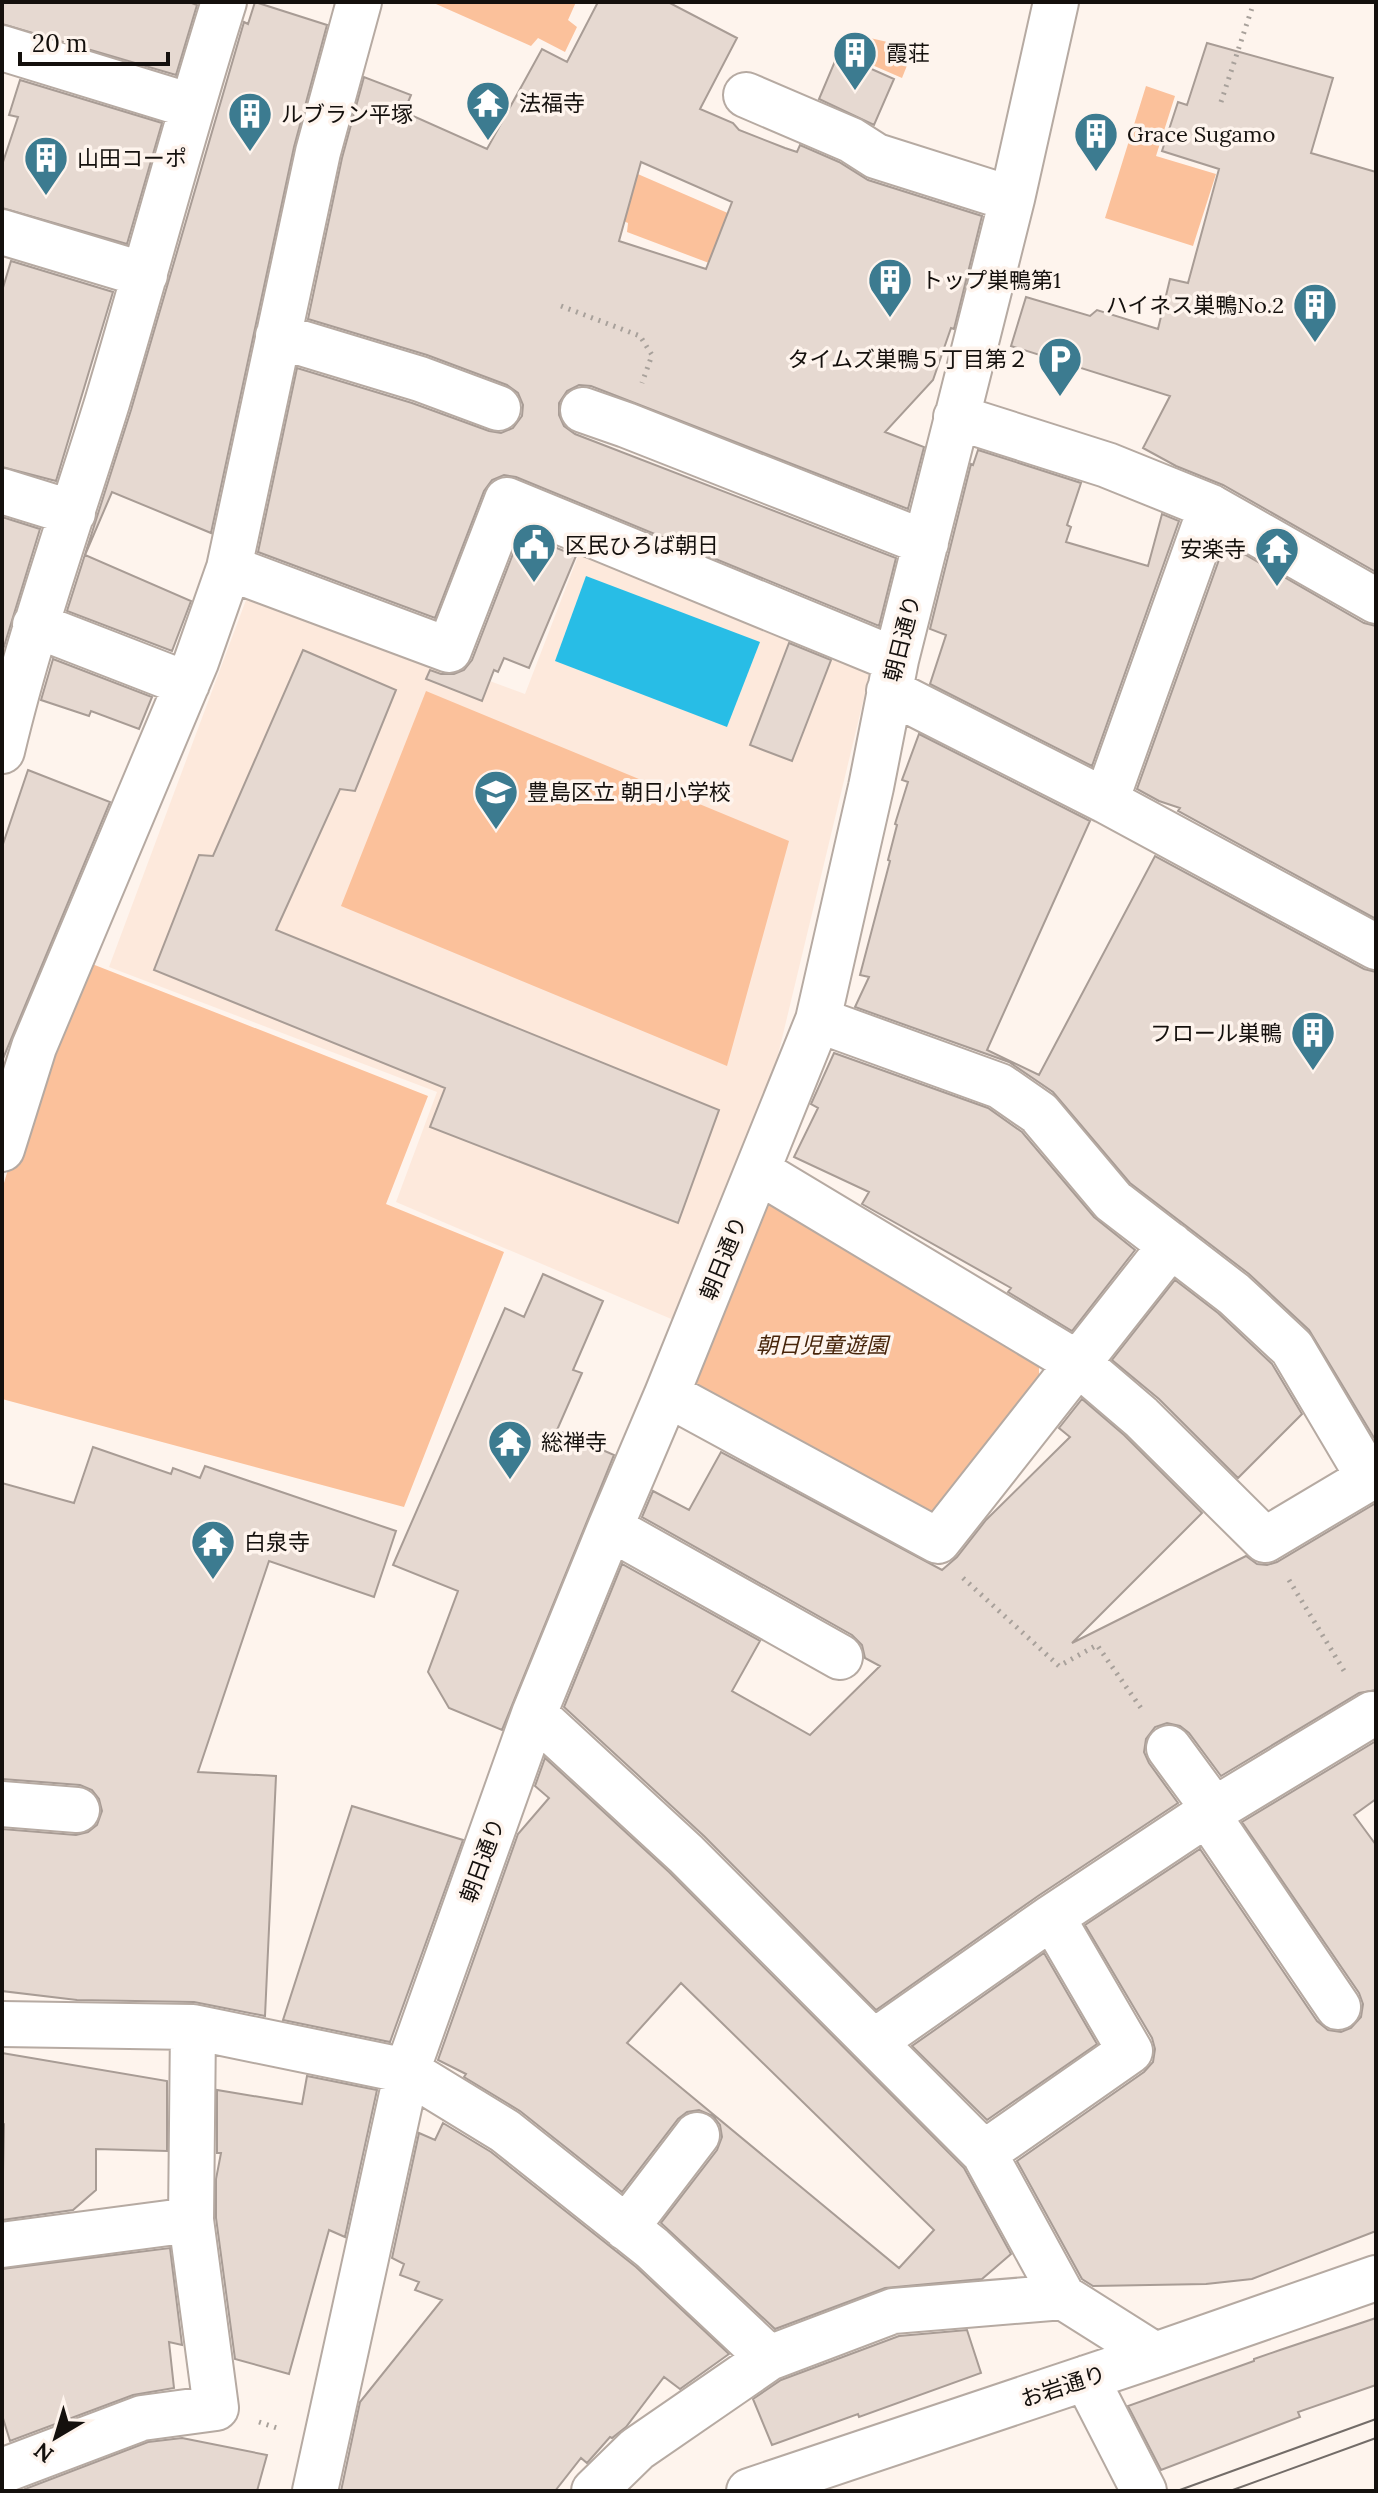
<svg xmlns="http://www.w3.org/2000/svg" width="1378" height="2493" viewBox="0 0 1378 2493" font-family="Lora,'Noto Sans JP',serif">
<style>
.built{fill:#fde9dc}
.green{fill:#fbc19b}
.water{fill:#28bde6}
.building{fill:#e6d9d1;stroke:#a89c95;stroke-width:2;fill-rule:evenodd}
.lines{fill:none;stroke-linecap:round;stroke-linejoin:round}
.minor-casing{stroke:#b6aaa2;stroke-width:48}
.path{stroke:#a8a19b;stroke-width:5;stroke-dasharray:2 6;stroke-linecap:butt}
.minor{stroke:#fff;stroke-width:44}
.tram{stroke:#736c68;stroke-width:2}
.labels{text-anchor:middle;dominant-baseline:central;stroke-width:7;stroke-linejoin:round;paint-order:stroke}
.poi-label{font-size:22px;fill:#14100d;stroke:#fef4ed;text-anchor:start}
.street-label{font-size:22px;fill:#14100d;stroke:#fef4ed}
.park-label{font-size:22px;font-style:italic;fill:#47250b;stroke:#fef4ed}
</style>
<rect width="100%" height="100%" fill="#fef4ed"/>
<path class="built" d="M580,551L873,660L772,1080L676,1321L396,1202L437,1092L109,967L249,592L525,694Z"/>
<path class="green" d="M437,2H576L568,20L577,27L565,52L538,38L531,46L436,4Z
M848,33L914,48L902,78L840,51Z
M1146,86L1175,96L1156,156L1216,174L1193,246L1105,218Z
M617,165L730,214L709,263L627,232L628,223L598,210Z
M426,691L789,841L727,1066L341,906Z
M82,960L428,1096L386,1204L504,1252L404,1507L2,1399V1190L37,1068Z
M771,1192L1039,1354V1382L942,1515L920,1518L686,1391Z"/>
<path class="water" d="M586,576L760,642L727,727L555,661Z"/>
<path class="building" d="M2,2H189L197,5L176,75L2,24Z
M255,2L327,25L294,147L211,533L112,492L85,555L191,601L172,651L67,611L131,410L244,22L248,24Z
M598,2H668L737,38L700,109L733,123L739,130L785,148L797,152L800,145L839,162L868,180L982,216L954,329L951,328L933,380L885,432L924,447L908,509L591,386L579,385L567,391L559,403V415L564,426L575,434L896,558L879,626L516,477L504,475L492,480L484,491L435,618L258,552L297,368L412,403L489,431L501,433L513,428L522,416L523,405L518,393L507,385L427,355L308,319L342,158L364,77L411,95L404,112L487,149L542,49L567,62ZM641,162L732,202L706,269L619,241Z
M1207,43L1333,78L1311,153L1376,172V572L1223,485L1176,466L1143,448L1170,396L1011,346L1026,297L1090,316L1097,310L1158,329L1170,279L1188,283L1219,169L1162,151L1178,102L1187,105Z
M838,54L894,79L874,125L819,99Z
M20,80L162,123L127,244L2,208V165L18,117L9,115Z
M11,261L113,292L56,481L2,467V291Z
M978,450L1081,483L1067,525L1071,527L1066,542L1148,566L1162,514L1179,521L1092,766L930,684L946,635L930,629L971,464L973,465Z
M2,517L40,529L2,653Z
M521,533L576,556L529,668L504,658L498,672L494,670L482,701L426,679L430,670L441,674H454L464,670L472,660Z
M1225,543L1364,623L1376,626V919L1178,811L1180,808L1159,801L1137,789Z
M789,643L831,660L792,761L750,745Z
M303,650L396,690L355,791L340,789L276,930L719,1110L678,1223L430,1127L445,1088L154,970L199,855L213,856Z
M53,659L152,697L139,729L91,711L89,716L41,700Z
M919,734L1090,821L987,1050L1039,1075L1155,856L1364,969L1376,972V1441L1309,1330L1249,1274L1130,1183L1053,1092L1009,1062L855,1007L869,977L860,975L890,861L888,860L897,825L895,824L908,782L902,780Z
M28,770L110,802L2,1061V847Z
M834,1053L988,1108L1022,1132L1094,1217L1135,1250L1072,1331L1008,1292L1011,1288L862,1204L869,1192L794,1157L818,1108L811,1104Z
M543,1274L603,1301L573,1370L582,1373L557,1430L614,1455L502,1730L449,1708L428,1672L458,1591L393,1565L505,1308L524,1317Z
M1175,1280L1218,1313L1272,1364L1302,1414L1238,1478L1159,1399L1112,1360Z
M1082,1399L1124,1435L1202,1513L1072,1643L1246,1556L1257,1564L1267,1565L1277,1562L1376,1503V1690L1359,1693L1221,1776L1189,1733L1180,1726L1167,1723L1155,1727L1146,1739L1144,1752L1149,1763L1178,1803L1038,1896L876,2010L704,1836L564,1707L622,1564L760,1641L732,1691L810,1735L880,1666L865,1658L862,1645L852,1635L642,1517L653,1491L689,1510L721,1452L942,1570L957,1557L986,1520L1070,1437L1059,1428Z
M93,1447L171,1474L173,1468L200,1478L205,1466L396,1531L374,1597L269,1561L198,1772L276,1776L265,2016L194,2002L77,2000L2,1991V1829L76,1835L88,1832L97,1825L102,1811L99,1799L92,1790L80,1785L2,1779V1483L74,1503Z
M1376,1741V1799L1354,1815L1376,1845V2231L1252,2279L1206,2284L1093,2286L1082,2279L1017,2161L1144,2072L1153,2062L1155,2049L1152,2038L1085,1925L1200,1849L1317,2021L1328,2030L1341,2032L1351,2028L1361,2017L1363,2004L1359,1993L1242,1822Z
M545,1758L669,1872L964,2168L1011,2254L982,2279L885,2288L775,2329L661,2223L717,2150L722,2137L720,2125L713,2116L699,2110L687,2112L678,2119L622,2192L520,2111L464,2077L466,2074L438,2060L518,1834L549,1798L535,1786ZM681,1983L934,2230L899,2268L627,2043Z
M352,1806L463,1840L390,2042L283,2020Z
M1044,1953L1097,2044L987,2120L912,2046Z
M2,2053L167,2081V2151L96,2149V2190L73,2210L2,2220L4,2124L2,2123Z
M307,2076L377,2090L345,2237L329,2230L289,2374L235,2359L216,2218V2179L221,2153H217V2090L302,2104Z
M443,2123L491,2152L636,2267L729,2354L680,2389L664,2377L626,2427L612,2438L610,2437L587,2463L581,2458L555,2491H341L360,2402L442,2300L415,2290L419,2282L400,2275L404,2264L392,2258L419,2133L435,2140Z
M170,2248L182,2345L169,2342L174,2388L133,2395L10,2441L2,2415V2269Z
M1376,2318V2385L1298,2412L1300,2417L1161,2470L1128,2406L1254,2361V2359L1280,2350Z
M967,2330L981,2373L859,2417L858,2414L772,2445L753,2399L781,2380L899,2336Z
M182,2438L267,2455L257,2491H26L25,2489L148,2442Z"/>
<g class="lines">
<g class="minor-casing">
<path id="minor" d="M2,48L191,106
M746,95L851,140L876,156L1012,199
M2,232L145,275
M278,336L420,379L498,408
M583,410L626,425L926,543
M956,417L1107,465L1211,507L1376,601
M2,491L73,513
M229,568L449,650L507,500L896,660
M35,625L187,684
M889,691L1106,801L1376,947
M2,751C30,633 71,519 107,403C147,270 182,135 224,2
M1106,801L1211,507
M818,1020L1000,1086L1039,1113L1113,1201L1234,1294L1292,1348L1369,1478
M2,1149L34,1047L196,662L229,568L318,152L359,2
M758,1171L1079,1364L1141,1417L1265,1540L1376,1474
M667,1394L938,1541L1171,1245
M610,1528L840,1657
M534,1714L686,1854L984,2153L1063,2297L1155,2355
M1169,1748L1205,1797L1207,1814L1338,2007
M2,1804L77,1810
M2,2024L193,2027L407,2071L505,2131L652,2248L769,2358
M875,2041L1052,1917L1207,1814L1372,1714
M984,2153L1130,2051L1052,1917
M626,2228L697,2135
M2,2245L191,2220
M1086,2378L1144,2491
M2,2471L142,2418L216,2408L191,2220L193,2027
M315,2491L407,2071L534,1714L610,1528L667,1394L818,1020L871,787L896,660L1012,199L1056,2
M594,2491L637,2449L769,2358L893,2311L1063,2297
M749,2491L1155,2355L1376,2278"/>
</g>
<path class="path" d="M1221,102L1254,2
M561,306L640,336L652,355L642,383
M963,1578L1059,1666L1097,1645L1143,1711
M1289,1580L1346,1674
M259,2422L280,2429"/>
<use href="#minor" class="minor"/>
<path class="tram" d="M1177,2491L1376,2419
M1230,2491L1376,2438"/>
</g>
<defs>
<g id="building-pin" transform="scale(2.3)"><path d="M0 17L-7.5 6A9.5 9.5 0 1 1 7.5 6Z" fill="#3c7b90" stroke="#fef4ed"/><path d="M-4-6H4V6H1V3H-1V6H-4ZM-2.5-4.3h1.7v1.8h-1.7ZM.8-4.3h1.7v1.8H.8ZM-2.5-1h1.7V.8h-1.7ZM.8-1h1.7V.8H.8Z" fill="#fff"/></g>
<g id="temple-pin" transform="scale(2.3)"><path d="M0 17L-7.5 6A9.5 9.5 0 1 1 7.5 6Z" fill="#3c7b90" stroke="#fef4ed"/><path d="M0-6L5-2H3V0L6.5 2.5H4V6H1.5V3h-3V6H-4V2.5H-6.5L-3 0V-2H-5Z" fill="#fff"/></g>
<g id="parking-pin" transform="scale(2.3)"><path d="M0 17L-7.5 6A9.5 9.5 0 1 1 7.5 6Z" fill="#3c7b90" stroke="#fef4ed"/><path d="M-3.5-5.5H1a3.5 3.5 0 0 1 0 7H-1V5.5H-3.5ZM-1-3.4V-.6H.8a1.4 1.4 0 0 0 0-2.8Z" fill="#fff"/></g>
<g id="civic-pin" transform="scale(2.3)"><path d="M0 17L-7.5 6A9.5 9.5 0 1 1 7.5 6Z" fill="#3c7b90" stroke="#fef4ed"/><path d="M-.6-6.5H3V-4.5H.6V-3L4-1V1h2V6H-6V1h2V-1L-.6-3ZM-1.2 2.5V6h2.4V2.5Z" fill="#fff"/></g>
<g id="school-pin" transform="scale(2.3)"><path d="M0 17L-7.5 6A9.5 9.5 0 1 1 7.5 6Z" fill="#3c7b90" stroke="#fef4ed"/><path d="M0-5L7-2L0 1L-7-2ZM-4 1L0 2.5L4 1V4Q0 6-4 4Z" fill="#fff"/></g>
</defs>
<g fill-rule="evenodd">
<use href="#building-pin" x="855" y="53"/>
<use href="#temple-pin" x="488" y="103"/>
<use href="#building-pin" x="250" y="114"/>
<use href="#building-pin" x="1096" y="134"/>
<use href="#building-pin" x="46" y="158"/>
<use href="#building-pin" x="890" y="280"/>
<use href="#building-pin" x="1315" y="305"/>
<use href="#parking-pin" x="1060" y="359"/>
<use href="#civic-pin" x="534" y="545"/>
<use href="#temple-pin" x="1277" y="549"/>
<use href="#school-pin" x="496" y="792"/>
<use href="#building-pin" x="1313" y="1033"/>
<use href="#temple-pin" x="510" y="1442"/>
<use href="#temple-pin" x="213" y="1542"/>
</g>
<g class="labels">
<g class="poi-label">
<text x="886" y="53">霞荘</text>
<text x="519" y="103">法福寺</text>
<text x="281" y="114">ルブラン平塚</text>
<text x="1127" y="134">Grace Sugamo</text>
<text x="77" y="158">山田コーポ</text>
<text x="921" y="280">トップ巣鴨第1</text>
<text x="1284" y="305" text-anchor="end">ハイネス巣鴨No.2</text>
<text x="1029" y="359" text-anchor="end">タイムズ巣鴨５丁目第２</text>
<text x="565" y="545">区民ひろば朝日</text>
<text x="1246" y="549" text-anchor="end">安楽寺</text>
<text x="527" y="792">豊島区立 朝日小学校</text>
<text x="1282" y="1033" text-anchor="end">フロール巣鴨</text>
<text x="541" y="1442">総禅寺</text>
<text x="244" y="1542">白泉寺</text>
</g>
<g class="street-label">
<text transform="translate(902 638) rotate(-76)">朝日通り</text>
<text transform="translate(723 1258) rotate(-68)">朝日通り</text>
<text transform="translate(482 1860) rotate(-70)">朝日通り</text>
<text transform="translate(1063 2386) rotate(-18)">お岩通り</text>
</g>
<g class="park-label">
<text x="822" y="1345">朝日児童遊園</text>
</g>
</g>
<rect width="1378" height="2493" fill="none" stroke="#14100d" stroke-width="8"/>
<g transform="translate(56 2437) rotate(218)" stroke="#fef4ed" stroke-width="6" paint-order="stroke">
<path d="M0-6L14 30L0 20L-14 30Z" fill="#14100d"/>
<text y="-12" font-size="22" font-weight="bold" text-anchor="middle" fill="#14100d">N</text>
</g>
<path d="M20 52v12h148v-12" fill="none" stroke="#14100d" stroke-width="4"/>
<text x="32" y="52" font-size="24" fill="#14100d" stroke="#fef4ed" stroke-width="6" paint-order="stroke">20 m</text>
</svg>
